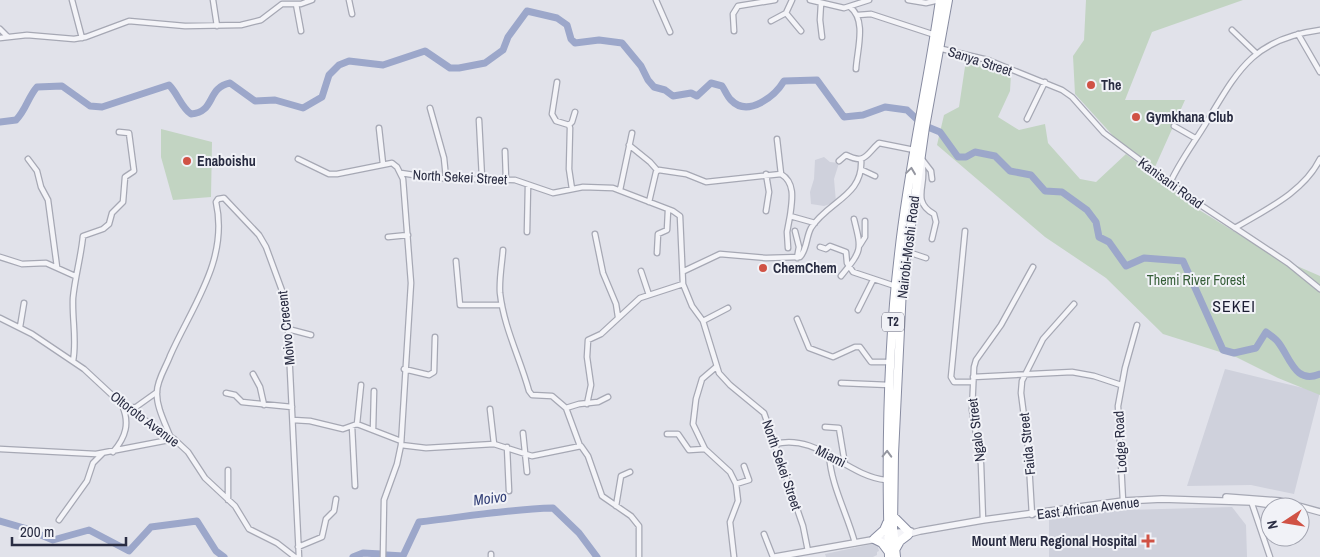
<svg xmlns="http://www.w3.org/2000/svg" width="1320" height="557" viewBox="0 0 1320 557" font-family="'Archivo Narrow',sans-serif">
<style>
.built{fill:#cfd1dc}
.green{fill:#c2d4c2}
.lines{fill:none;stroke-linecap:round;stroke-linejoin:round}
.river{stroke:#9ca7ca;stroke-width:7}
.minor-casing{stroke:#a6a8b4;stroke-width:7}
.tertiary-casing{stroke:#a6a8b4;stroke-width:8}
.trunk-casing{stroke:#888ca1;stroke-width:10}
.minor{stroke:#f4f4f8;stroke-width:4.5}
.tertiary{stroke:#f4f4f8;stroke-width:5.5}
.trunk{stroke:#fff;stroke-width:8}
.oneway{stroke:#9496a0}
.poi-dot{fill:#d05245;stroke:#f1f2f7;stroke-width:2}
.labels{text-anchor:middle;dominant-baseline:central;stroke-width:4;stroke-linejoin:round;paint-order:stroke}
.shield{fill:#f1f2f7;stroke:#656778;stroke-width:1}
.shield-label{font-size:12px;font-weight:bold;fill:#292c42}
.street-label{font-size:14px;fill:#292c42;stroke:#f1f2f7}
.poi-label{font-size:14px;font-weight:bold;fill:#292c42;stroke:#f1f2f7;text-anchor:start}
.park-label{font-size:14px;fill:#365e38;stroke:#f1f2f7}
.water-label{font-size:15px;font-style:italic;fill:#334077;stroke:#f1f2f7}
.quarter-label{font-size:16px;letter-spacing:1px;fill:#1b1d33;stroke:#f1f2f7}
</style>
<rect width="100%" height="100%" fill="#e1e2ea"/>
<path class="built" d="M824,157L830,162L839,163L834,179L836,202L824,206L811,204L810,192L814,179L815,160Z
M1225,369L1320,392L1294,494L1251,485L1187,486Z
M1232,507L1246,525L1247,557H1049V516L1092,511Z
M877,543L879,551L877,552V555L873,557H826L825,554Z"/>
<path class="green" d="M1086,0H1243L1152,32L1125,100H1185L1155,167L1116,139L1075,94L1073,56L1084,40Z
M966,60L1011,74L1010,91L998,117L1019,130L1045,124L1048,143L1080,179L1096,182L1126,154L1196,208L1274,256L1320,276V395L1278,378L1236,357L1163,334L1106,278L1045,237L937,145L944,115L959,107Z
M161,129L212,142L211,197L173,200L161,157Z"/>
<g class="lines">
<path class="river" d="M0,122L16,120C26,110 28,97 37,87L62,86L90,106L102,107L169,85C178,94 181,107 191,114C216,112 206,88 230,83L255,101L275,100L303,108L322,97L329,75L339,65L349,61L383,65L425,51L450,68H459L485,63L503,50L508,37L527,11L557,18L567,25L571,39L575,43L599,40L622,43L641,66L648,80L654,87L665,90L673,96L691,93L697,96L711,83L722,86C725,90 727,96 731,100C748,118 775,96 784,81L817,80L844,117L863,115L885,107L907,110L923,125L940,132L958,157H966L975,152L995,156L1010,171L1031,175L1045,191L1062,192L1087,210L1096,222L1099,237L1109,242L1126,266L1144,258L1183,261L1223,350L1234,353L1256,348L1266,332C1270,335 1275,338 1278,342C1290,357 1295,385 1320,374
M0,521L24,528L53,540L89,530L129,551L151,527L197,521L216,551L224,557
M387,555L403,556L419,522C464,517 508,509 553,508L579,533L597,557
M353,557L363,553L381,554"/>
<g class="minor-casing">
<path id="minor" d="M72,0L82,38
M213,0L217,26
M349,0L352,14
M656,0L670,32
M810,0L844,8L869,0
M908,0L926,3L939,0
M821,3L820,20L822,37
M296,4L301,31
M850,7C867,20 857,50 856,69
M786,13L801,31
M858,15L871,14L935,35
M771,21L786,13L792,0
M0,29L8,37
M1232,30L1256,53
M734,31L733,14L738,6L775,0
M1298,34L1320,72
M0,38L27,35L74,39L86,37L129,21L185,26L241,25L261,20L282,4H301L312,0
M938,48L988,60L1062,90L1072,97L1104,133L1196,202L1288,263L1320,289
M557,82L552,114L556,121L569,125L570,128L569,169L572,189
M430,108L444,158L446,178
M1027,119L1045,82
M479,120L482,178
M569,125L572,122L575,112
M1174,126L1195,138
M379,128L383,164
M777,139L781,174
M629,145L650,162L657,170
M505,151L506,179
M921,158L931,171L932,179
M28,159L37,171L41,187L48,200L57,267
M298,159L329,174H337L392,163L397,167L403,179L411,283L401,445L397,464L384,500L383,557
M839,161L846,155C866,165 866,154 879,143L914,150
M922,164C928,183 910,201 934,214L936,222L932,239
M862,170L875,176
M401,173L433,178L515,180L553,193L583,187L613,188L673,211L680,216L683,284L692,306L703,321L719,373L730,385L764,413L803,526L808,551
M766,174L769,192L766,211
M1170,183C1180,161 1194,143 1206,123C1238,70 1253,39 1320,30
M620,190L632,133
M649,202L656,172L659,170L686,174L706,182L781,174C796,183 792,201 790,216L815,223
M1235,228C1265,210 1304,192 1320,159
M795,231L799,247L797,258
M965,231L951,377L954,382H972
M527,232L528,185
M595,234L603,273L616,304L618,317
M388,237L408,235
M860,245L865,237V221
M820,247L826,249L830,246L846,252L847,263L853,272L895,286
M788,248L787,232L790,216
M503,250C502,264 499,279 500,293C504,328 520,358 529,391L532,395L552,396L566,408L580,446
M908,252L926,258
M657,253L658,234L667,230L668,210
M0,257L22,264L46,263L75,276
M456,261L460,305H502
M641,271L649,295
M684,271L720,254L766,258L800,257C807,250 806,237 811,228C828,201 864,196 861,159
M841,276C862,250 862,251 854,219
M858,310L873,280
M0,318L32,334L84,369L126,408L174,439L188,452L205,478L235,506L249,529L277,543L295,557
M797,319L809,348L833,357L855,347H860L871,362H891
M703,321L728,308
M20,327L24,303
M288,329L311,335
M73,361C77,340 72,320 73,298C75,277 81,257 83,236L103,229L109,224L112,213L123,202L125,177L134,171L129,133L119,132
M716,367L702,379L696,399L693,424L705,449L730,472L736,484L738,501L730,522L734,557
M404,369L429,375L434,372L435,337
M253,374L260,387L264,405
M973,377L1072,372L1094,376L1121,385
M841,383L889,385
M226,393L235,395L242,402L292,407
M587,404L591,385L587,357L588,340L601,334L640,298L683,284
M127,408L136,407L157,392
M566,408L579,404L598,402L608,397
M490,409L494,444
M293,420L310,421L343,429L357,424L401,441
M357,424L361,385
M352,426L355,486
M825,427L839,428L845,464
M373,430L374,391
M523,433L527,472
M667,434H678L689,450L705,449
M170,436C165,423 156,406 157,392C157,380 166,367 170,356C192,306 229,260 216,202L218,199L224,198L259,235L266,247L284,296L288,329L299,557
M775,444C818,433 846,476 886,480
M401,445L426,448L494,444L532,456L581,446L588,456L602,496L631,516L639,526V557
M507,447L509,491
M0,449L96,454L174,439
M113,452C126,437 130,423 122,405
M829,454C831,486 847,513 855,543
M228,470V500
M736,484L749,480L744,466
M1123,501L1118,406L1125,368L1137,325
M1251,501L1270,557
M616,506L621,476L630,472
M1032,515L1028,447L1021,393L1022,381L1043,339L1074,304
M59,520L87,481L93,463L103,453
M983,520L981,464L972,410L974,367L976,360L1001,325L1033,267
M764,534L773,557
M298,547L322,537L326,519L334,511L336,499
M491,554V557"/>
</g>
<g class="tertiary-casing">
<path id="tertiary" d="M1226,497L1280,501L1320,512
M890,533L911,531
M879,538H894L920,531L983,520L1123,501L1162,499L1252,502L1286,507
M775,557L877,539"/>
</g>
<g class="trunk-casing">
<path id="trunk" d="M894,517L908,531
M887,523L884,530L874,539L882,543L888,551
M895,550L900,541L908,535
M889,557C886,456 887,355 899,254C908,169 928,85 940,0
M896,557L893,528L894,454L902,288L925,127L948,0"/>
</g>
<use href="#minor" class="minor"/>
<use href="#tertiary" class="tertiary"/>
<use href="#trunk" class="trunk"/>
</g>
<defs><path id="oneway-chevron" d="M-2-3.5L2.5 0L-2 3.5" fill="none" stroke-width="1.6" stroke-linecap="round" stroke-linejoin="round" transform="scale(1.25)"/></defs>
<g class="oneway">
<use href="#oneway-chevron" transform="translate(911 171) rotate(-82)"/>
<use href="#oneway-chevron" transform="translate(887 454) rotate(-88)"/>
</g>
<g class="poi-dot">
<circle cx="1091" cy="85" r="5"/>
<circle cx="1136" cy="117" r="5"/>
<circle cx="187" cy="161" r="5"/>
<circle cx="763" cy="268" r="5"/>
<path d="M1145.5 533.5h5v5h5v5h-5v5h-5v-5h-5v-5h5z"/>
</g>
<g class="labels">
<rect class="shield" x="882" y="312.5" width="22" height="19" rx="4"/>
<g class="shield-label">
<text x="893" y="322">T2</text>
</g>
<g class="street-label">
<text transform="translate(980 61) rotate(18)">Sanya Street</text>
<text transform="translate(460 177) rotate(3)">North Sekei Street</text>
<text transform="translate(1171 183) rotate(36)">Kanisani Road</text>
<text transform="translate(908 247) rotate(-83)">Nairobi-Moshi Road</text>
<text transform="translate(286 328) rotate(-96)">Moivo Crecent</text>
<text transform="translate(145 419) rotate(37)">Oltoroto Avenue</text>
<text transform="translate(976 430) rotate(-97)">Ngalo Street</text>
<text transform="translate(1120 442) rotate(-93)">Lodge Road</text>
<text transform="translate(1027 444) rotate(-96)">Faida Street</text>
<text transform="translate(831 456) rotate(27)">Miami</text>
<text transform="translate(782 465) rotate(71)">North Sekei Street</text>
<text transform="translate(1088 508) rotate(-7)">East African Avenue</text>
</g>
<g class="poi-label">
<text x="1101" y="85">The</text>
<text x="1146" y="117">Gymkhana Club</text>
<text x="197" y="161">Enaboishu</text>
<text x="773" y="268">ChemChem</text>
<text x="1137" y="541" text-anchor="end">Mount Meru Regional Hospital</text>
</g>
<g class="park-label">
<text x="1196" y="280">Themi River Forest</text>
</g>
<g class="water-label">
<text transform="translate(490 498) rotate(-7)">Moivo</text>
</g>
<g class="quarter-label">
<text x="1234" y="306">SEKEI</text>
</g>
</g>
<g transform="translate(1285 522) rotate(258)"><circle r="24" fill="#f1f2f7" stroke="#a1a3af"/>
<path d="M0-4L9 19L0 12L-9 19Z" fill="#d05245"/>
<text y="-8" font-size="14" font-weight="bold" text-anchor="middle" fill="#292c42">N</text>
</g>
<path d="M12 537v8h114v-8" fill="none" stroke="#292c42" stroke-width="2.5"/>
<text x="20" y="537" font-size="15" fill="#292c42" stroke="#f1f2f7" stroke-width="4" paint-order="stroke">200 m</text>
</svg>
